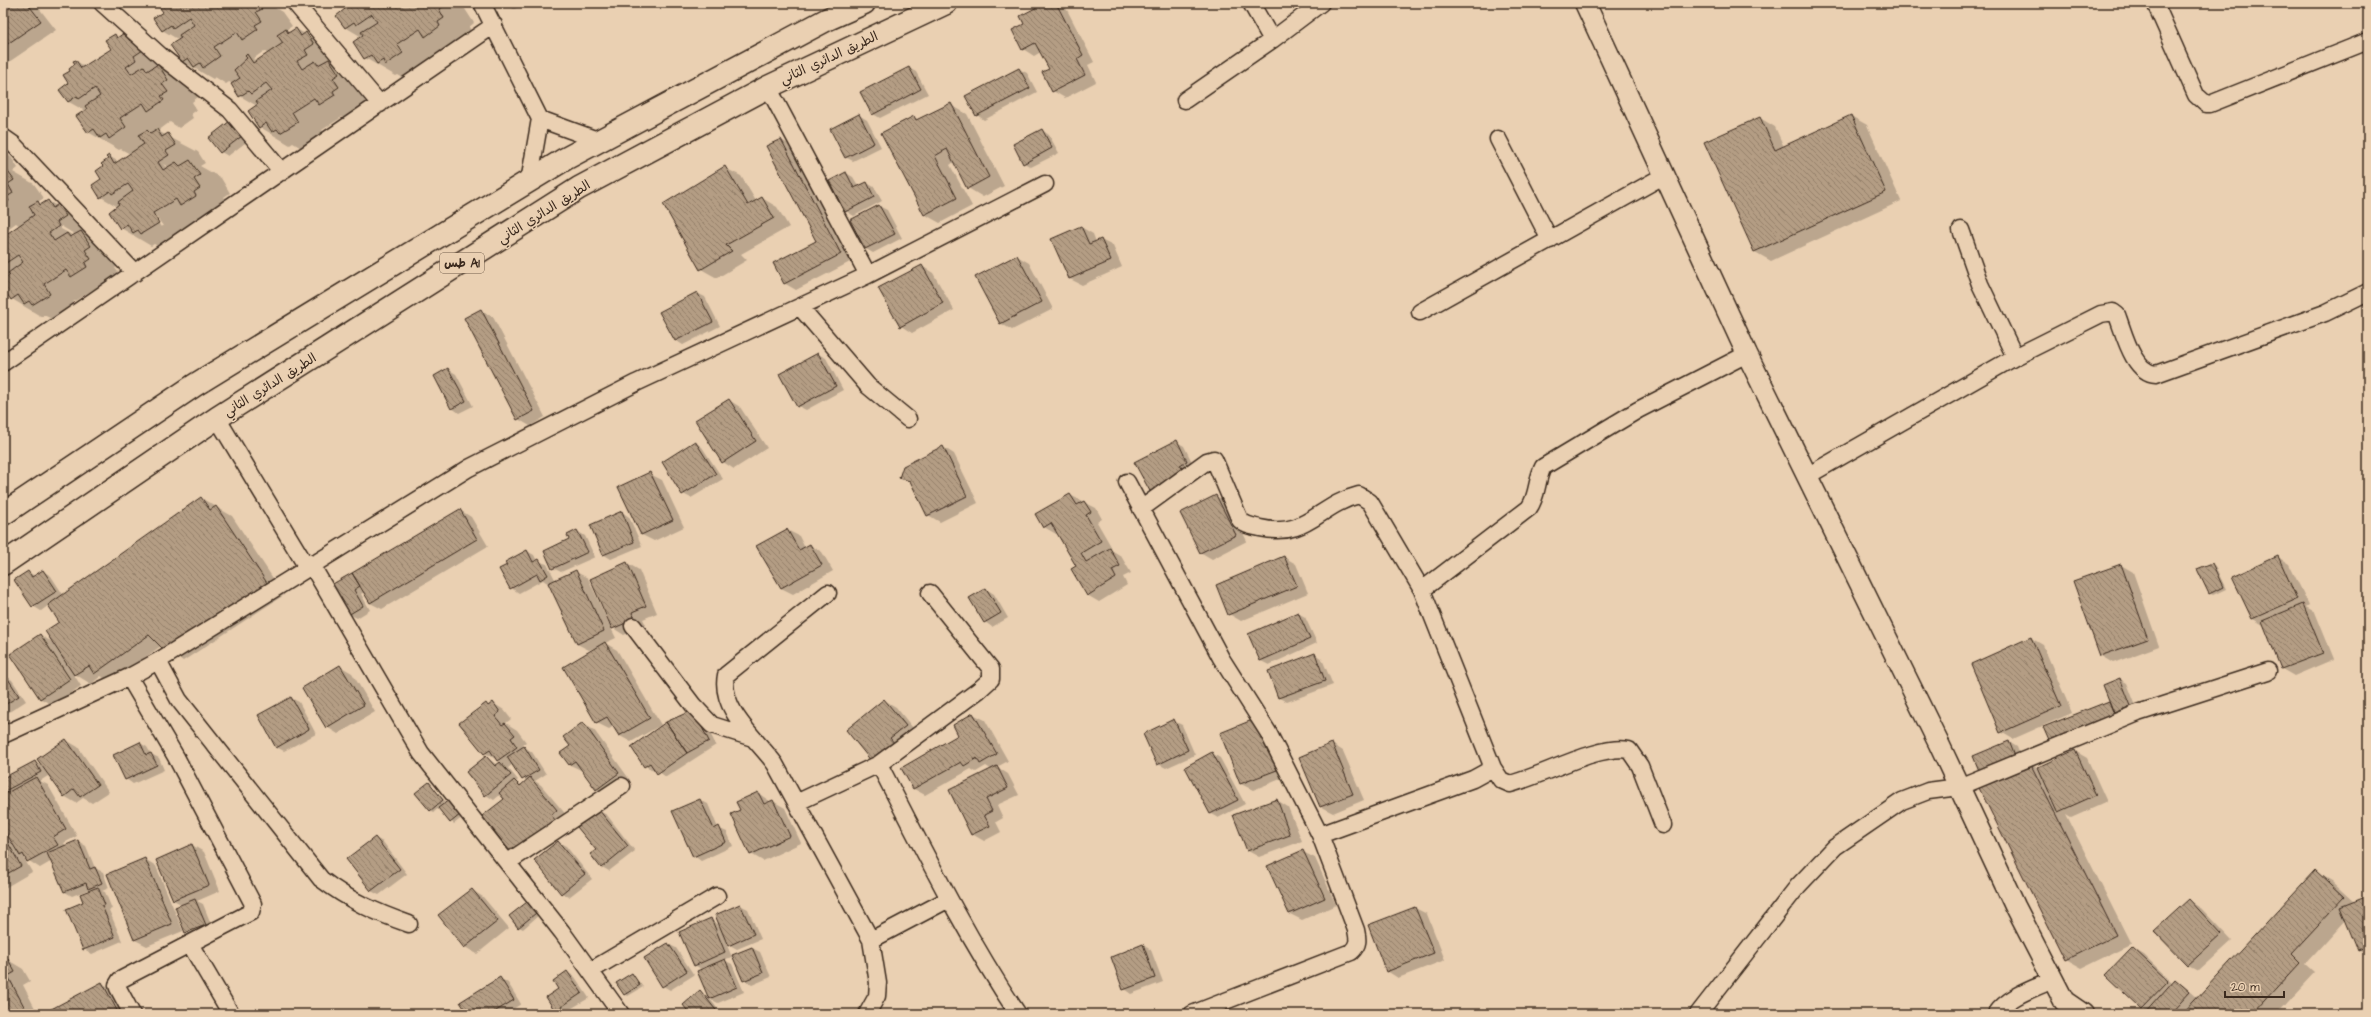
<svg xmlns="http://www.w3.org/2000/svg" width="2371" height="1017" viewBox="0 0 2371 1017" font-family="'Architects Daughter','Playpen Sans Arabic',sans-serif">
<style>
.shadow{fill:#0003;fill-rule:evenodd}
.building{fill:url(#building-back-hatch);stroke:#3b2a1e}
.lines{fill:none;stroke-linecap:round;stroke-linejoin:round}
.minor-casing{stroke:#3b2a1e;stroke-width:19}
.tertiary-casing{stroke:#3b2a1e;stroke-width:23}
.trunk-casing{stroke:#3b2a1e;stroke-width:25}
.minor{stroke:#ead0b2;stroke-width:16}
.tertiary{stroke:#ead0b2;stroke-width:20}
.trunk{stroke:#ead0b2;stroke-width:22}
.labels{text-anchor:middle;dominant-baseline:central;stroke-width:3;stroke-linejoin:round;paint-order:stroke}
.shield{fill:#ead0b2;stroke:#705c4a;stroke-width:1}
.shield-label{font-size:12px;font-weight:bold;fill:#3b2a1e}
.street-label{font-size:13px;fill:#3b2a1e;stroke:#ead0b2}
</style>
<defs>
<pattern id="building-back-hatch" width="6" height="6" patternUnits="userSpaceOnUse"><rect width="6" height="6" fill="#b49d84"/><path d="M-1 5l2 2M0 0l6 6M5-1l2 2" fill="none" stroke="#94806b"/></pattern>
</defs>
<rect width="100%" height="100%" fill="#ead0b2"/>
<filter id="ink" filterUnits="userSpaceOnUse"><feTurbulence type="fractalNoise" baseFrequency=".025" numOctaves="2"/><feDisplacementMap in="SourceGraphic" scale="8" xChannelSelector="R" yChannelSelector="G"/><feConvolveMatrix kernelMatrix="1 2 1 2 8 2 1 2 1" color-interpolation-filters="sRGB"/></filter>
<g filter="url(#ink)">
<path class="shadow" d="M3,3H35L56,30L3,66Z
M161,3H267L282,12L292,26L286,30L291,33L296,29L337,51L369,105L350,122L342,117L322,130L328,139L303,149L293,143L290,145L260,127L257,106L240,96L233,84L229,82L226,84L215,77L213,79L182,61L179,40L162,30L164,13ZM264,51L268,54L257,61L253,59Z
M342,3H455L465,9L474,23L469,27L474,36L408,81L398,75L396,76L365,58L354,42L362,37L345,27L347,10Z
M503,3H528L514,9Z
M1047,3H1059L1065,6L1094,62L1088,65L1096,82L1065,98L1053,91L1050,69L1041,52L1034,56L1023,49L1026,24Z
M115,35L119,38L124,35L134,40L188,83L198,97L192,102L197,110L191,114L193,118L179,128L170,122L158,131L198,152L205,163L200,166L221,178L230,193L224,197L230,205L164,250L154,244L151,246L121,228L118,207L101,197L104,167L109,160V156L119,162L130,154L121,149L119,150L88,132L85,111L69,102L61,90L70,84L64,76L77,64L76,61L86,67L112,49ZM163,164L169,167L168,169ZM153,215H155L163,226L161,227Z
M909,68L916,72L928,94L880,118L873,114Z
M1019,69L1027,73L1037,92L984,120L977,115Z
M951,105L967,114L1004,186L983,197L968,188L954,162L950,165L972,206L940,223L924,214L914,117L919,120Z
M859,115L867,120L881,147L853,161L845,157Z
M1851,116L1867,125L1901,201L1771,261L1755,252L1705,142L1760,118L1775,127L1784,147Z
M230,122L249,140L228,156L221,152Z
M1042,130L1049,135L1059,153L1031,167L1024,163Z
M781,140L793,146L852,261L796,290L784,283L817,241Z
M3,153L11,157L18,168L13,172L34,184L44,198L38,202L42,204L48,201L89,223L121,264L115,268L121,276L102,294L94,289L73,302L79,311L55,321L44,315L42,317L12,299L3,286V281L9,277L3,274ZM16,223L20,226L9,233L5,231ZM61,226L79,237L78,238L61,229Z
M725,168L741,176L756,201L762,198L777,207L789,227L741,254L747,260L717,278L701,269Z
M846,173L853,177L859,187L867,183L874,187L882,201L854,216L846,211Z
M879,206L887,210L902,238L873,253L866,249L851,220Z
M1081,227L1093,234L1096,242L1101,240L1113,246L1122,267L1082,285L1070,279L1053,239Z
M1017,256L1029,263L1053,309L1012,330L1000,323Z
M922,266L933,273L954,310L912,333L901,326Z
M697,293L705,297L720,326L683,345L675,340Z
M481,311L493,317L545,417L530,426L518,419Z
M818,354L826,358L843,390L806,410L798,406Z
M448,369L456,374L473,406L459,413L452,408Z
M729,400L740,407L767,448L734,469L723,462Z
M695,442L702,447L723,479L691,498L683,494Z
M1177,442L1184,446L1194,466L1159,497Z
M943,447L954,454L978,503L940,522L928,515L913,484L900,477Z
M650,474L662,480L684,527L654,541L642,535L619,488Z
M1070,495L1096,508L1102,519L1097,522L1112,548L1110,549L1121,556L1131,573L1123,577L1127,585L1099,602L1087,595L1077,567L1058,533L1056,534L1044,527Z
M1216,496L1228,503L1247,541L1212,559L1200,552Z
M201,498L232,516L284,595L183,661L161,646L110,682L101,676L91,684L73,673L81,686L53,705L41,699L12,654L40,635L54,643L61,622L49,605L41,611L33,606L16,580L28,572L35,576L43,571L51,576L64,596Z
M460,510L471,517L488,546L382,609L370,603L364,592L361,594L370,610L357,618L349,614L332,585Z
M622,512L629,517L642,546L611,559L603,554Z
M787,530L799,536L805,548L810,545L822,552L833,571L793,594L781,588Z
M577,531L585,536L595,557L561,572L553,568Z
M527,551L534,555L537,561L547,564L556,581L576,572L588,578L609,624L627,563L639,570L657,613L643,619L646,625L624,635L610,626L616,638L605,643L617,650L661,725L631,742L620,736L614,726L609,729L597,723L565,667L596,647L589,650L577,644L549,584L543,580L519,593L511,588L501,570Z
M1284,557L1296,564L1308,593L1241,621L1229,614Z
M2278,557L2289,564L2309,605L2306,607L2315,612L2334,659L2294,676L2282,669L2265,626L2253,619L2234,578Z
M2212,564L2215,566L2226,589L2213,595L2209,593Z
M2121,565L2133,572L2159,646L2113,663L2101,656L2075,581Z
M986,589L994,594L1008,618L992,627L985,622Z
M1298,613L1305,617L1317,643L1269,665L1261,661L1249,635Z
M2031,638L2043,645L2072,713L2013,739L2001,732Z
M1315,654L1322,659L1333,685L1287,702L1279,698L1269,672Z
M340,666L352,673L375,712L338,734L327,727Z
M5,675L12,680L26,701L3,716V677Z
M2120,679L2127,683L2138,711L2058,747L2109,702L2112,704Z
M291,698L299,702L316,734L284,751L276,747Z
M884,700L896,707L917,733L884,768Z
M493,703L504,710L511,719L506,723L517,730L526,742L522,745L532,752L546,774L535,781L541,785L568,817L567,828L526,861L514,854L505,799L501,794L494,800L486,795V757L497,765L501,762L485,753L486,704L489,706ZM513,764L526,781L522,785L516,782L518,780L508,768Z
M973,714L985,720L1008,761L997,767L1008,774L1019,795L997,805L1003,818L996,822L1001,832L984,841L972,834L992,770L986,766L976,772L971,769L925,795L914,789L960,735Z
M701,715L716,745L666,777L655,769L653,770L645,766Z
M1257,719L1288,776L1253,790L1241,784Z
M1174,721L1182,725L1195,755L1166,768L1158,764Z
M583,724L594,730L630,780L608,796L597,789L583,771L570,765L562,753L571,746Z
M66,740L78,747L109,792L92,803L83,798L76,803L64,796L45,769L48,776L40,781L48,785L77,836L64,843L66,846L78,841L86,846L95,868L103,872L109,888L102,891L105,892L112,909L109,910L122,941L92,954L84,949V903L92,890L90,889L72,896L65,892L52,861L40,868L23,857L32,872L3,889V779L35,762L44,767Z
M2009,742L2017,747L2023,763L1981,772Z
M140,743L147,747L151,754L159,758L164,770L133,784L126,779Z
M1332,744L1343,751L1364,800L1333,813L1321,807Z
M2075,751L2087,758L2107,802L2071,818L2066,815L2131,944L2082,968L2066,959L2030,764L2041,770Z
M1212,753L1220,758L1245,804L1218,818L1211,814L1186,767Z
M429,783L447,803L464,816L454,824L439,808L434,812L430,810Z
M758,793L771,802L773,801L785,808L801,843L763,861L751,854L741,810Z
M700,800L708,804L718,828L727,832L733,846L701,861L694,856Z
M1277,800L1288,807L1302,841L1259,857L1248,851Z
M599,811L607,815L635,851L609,871L602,867L597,850Z
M375,838L383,842L407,874L379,895L371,891Z
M558,842L566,846L592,879L569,897L562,893Z
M192,845L204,852L220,891L197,901L203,904L213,929L194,937L186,933L176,908L183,905L173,900Z
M1303,852L1315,858L1336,905L1302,920L1290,914L1269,867Z
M145,859L156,866L183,931L147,946L135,940Z
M2315,872L2331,881L2354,902L2368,897V956L2358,950L2346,920L2306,964L2315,972L2276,1014H2145L2147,1012L2106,975L2132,948L2144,955L2173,983L2176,980L2183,985L2198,998Z
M472,890L483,897L509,928L477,954L465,947Z
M2189,900L2200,907L2232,941L2199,971L2187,965Z
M527,903L539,915L523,929L519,927Z
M740,905L748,909L761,939L737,949L726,943L732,957L752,948L760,952L771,977L752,985L744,980L734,956L724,960L732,964L744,992L718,1003L710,999L722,1014H692L700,992L709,997L702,970L695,965L711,920L720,925Z
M1415,908L1427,914L1445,960L1398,978L1387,971Z
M668,944L676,948L694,975L670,990L663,986Z
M1143,945L1151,950L1163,982L1131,994L1124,989Z
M8,960L23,969L30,981L23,985L38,1014H3V963Z
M567,972L575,977L589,998L562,1014L555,1010L560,990Z
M632,974L643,987L628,996L625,994Z
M500,978L508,983L521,1004L505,1014H469Z
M102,983L113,990L126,1014H44Z"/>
<path class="building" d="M3,3H27L41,21L3,47Z
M159,3H258L262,9L256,12L262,21L255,25L258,29L242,40L237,32L214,47L220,56L203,68L200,63L194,67L188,58L182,62L170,45L181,38L179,35L194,25L189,17L173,28L171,25L162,31L153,18L163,12L157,4Z
M341,3H443L445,6L439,9L444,18L438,22L440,26L425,37L420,29L397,44L403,53L385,65L383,60L377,64L371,55L364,59L353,42L363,35L361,32L377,22L372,14L356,25L354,22L345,28L336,16L345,9Z
M1045,3H1056L1083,55L1077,59L1085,75L1052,92L1042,72L1049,69L1035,43L1022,50L1012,30L1024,24L1020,16Z
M296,28L301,36L306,32L314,44L305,50L308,55L297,61L302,69L315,61L318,65L329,59L339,74L333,78L339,87L333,91L335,95L319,105L314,98L292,112L298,122L280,133L277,129L272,132L266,123L259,128L248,111L258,104L256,101L272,90L266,83L251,94L248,91L239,97L231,84L240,78L234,70L247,58L245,56L247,54L253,63L283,43L277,35L286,29L288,33Z
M124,33L130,41L135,38L143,50L134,56L136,60L126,67L131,74L144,66L147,71L158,64L168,80L162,84L168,92L161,96L164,100L148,111L143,103L120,118L126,127L109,139L106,134L100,138L94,129L88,133L76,116L87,109L85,106L100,96L95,88L79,99L77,96L68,102L59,90L68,83L63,75L70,71L69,69L75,64L73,61L76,60L81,68L111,49L105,40L115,34L117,38Z
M909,67L921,89L872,115L860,92Z
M1019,68L1030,88L976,116L965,96Z
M951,103L989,177L967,189L947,149L935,156L957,198L924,215L881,133L914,116L916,120Z
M859,114L874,143L845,158L830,129Z
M1851,115L1886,192L1754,252L1704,142L1760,117L1775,150Z
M230,121L242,136L220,153L208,138Z
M157,129L162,137L168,133L176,145L166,151L169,155L158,162L163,170L176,162L180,166L190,160L200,175L194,179L200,188L194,192L196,196L180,206L176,199L153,213L159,223L141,234L138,230L133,233L127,224L120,229L109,212L119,204L118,202L133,191L128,184L112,194L110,191L100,198L92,185L101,179L96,171L103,166L101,164L108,159L106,157L109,155L114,164L144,144L138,135L147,130L150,133Z
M1042,129L1052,148L1023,164L1013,144Z
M781,139L841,254L784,284L773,263L816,241L766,146Z
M3,165L14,180L8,184L13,193L7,197L9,201L3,205Z
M725,166L748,205L762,197L774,218L726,245L732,251L700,270L663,204Z
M846,172L854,188L867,182L874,197L845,212L829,181Z
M48,200L53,208L58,204L66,216L57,222L59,226L49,233L54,241L67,233L70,237L81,231L91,246L85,250L91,259L85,263L87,267L71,277L66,270L44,284L50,294L32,305L29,301L24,304L18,295L11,300L3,288V280L10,275L8,273L23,262L18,255L3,265V232L5,235L34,215L29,206L38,201L40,205Z
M879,205L895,234L865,249L850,220Z
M1081,226L1089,244L1101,239L1111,261L1069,279L1051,239Z
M1017,255L1042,302L1000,324L975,277Z
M922,265L943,303L900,327L878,288Z
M697,292L713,322L675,341L659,312Z
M481,309L534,411L517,420L464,318Z
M818,353L836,386L797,407L779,374Z
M448,368L466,401L451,409L434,376Z
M729,399L756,441L722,463L695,420Z
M1177,440L1187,461L1180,465L1186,475L1151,493L1134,462Z
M695,441L716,474L682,495L662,462Z
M943,446L967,496L927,516L910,481L899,478L903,466Z
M650,472L673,520L641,535L618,487Z
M1070,494L1077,505L1084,501L1091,512L1086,515L1101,541L1081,553L1086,562L1110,548L1120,566L1112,570L1116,578L1087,596L1071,569L1076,566L1051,523L1043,528L1035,514Z
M1216,495L1236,535L1200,553L1180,513Z
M201,497L210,510L216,506L269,586L167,653L149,635L94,674L89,666L74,675L45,631L59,622L48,605Z
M460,509L477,539L370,603L352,573Z
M622,511L634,542L603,555L590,525Z
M787,529L799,550L810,544L822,565L781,588L756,546Z
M577,530L588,552L552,569L544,551L569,539L567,535Z
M527,550L533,562L539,559L548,575L540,580L537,574L510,589L499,569L507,565L505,562Z
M1284,556L1297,586L1228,615L1216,585Z
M2278,556L2297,599L2252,619L2232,577Z
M627,562L646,606L632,612L635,619L612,629L590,579Z
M2212,563L2223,587L2209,594L2197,569Z
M2121,564L2148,639L2100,656L2073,581Z
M43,570L57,591L32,607L14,580L28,571L32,577Z
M576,570L604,631L577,644L548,583Z
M352,573L360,586L354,590L363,606L348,615L331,585Z
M986,588L1001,613L984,623L969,598Z
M2303,604L2323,653L2281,669L2262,621Z
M1298,612L1310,639L1260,661L1248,634Z
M40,634L70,679L40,699L10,654Z
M2031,637L2061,706L2000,733L1971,664Z
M605,642L650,718L619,736L607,717L596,723L563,667Z
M1315,653L1325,681L1278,698L1268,671Z
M340,665L364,705L326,728L302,688Z
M5,674L19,696L3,706V675Z
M2120,678L2131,706L2114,713L2103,685Z
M291,697L309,729L276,748L258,715Z
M884,699L906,726L890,738L895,744L872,762L846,730Z
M2109,701L2115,717L2050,743L2043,727Z
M493,702L500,712L495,716L502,725L505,723L515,735L511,738L517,747L497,761L490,750L484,754L459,723L486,703L488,706Z
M693,710L709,741L687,753L666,722Z
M973,713L997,754L980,764L977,758L964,766L961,762L913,789L901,768L958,735L953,725Z
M1257,718L1277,770L1240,784L1220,733Z
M1174,719L1188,750L1157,765L1143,734Z
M583,722L619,773L596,790L575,761L569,765L560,753L570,746L563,737Z
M666,722L687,753L657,774L650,763L644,767L631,747Z
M66,739L98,785L80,797L74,789L64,797L37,759Z
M2009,741L2016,759L1980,773L1973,756Z
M140,742L146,755L151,753L157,765L125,780L113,755Z
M1332,743L1353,794L1320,807L1299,757Z
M524,746L539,770L522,780L507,757Z
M2075,750L2096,795L2058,812L2038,767Z
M1212,752L1238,800L1210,814L1185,767Z
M486,756L495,766L500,762L511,775L485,796L466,772Z
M35,761L41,772L3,792V778Z
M2030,763L2116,935L2065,960L1979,788Z
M997,766L1008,788L986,799L992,811L984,815L990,826L971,835L949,790Z
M36,777L66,829L53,837L58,845L27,862L23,854L20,856L3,828V795Z
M530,777L557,810L551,815L556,821L513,855L482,816L504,799L499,793L514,780L520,786Z
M429,782L443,800L430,811L415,793Z
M758,792L764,804L773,800L790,836L750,855L731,814L740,810L736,802Z
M700,799L714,829L719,826L726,842L693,857L672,811Z
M1277,799L1290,835L1247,851L1233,815Z
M449,800L461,814L450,823L438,808Z
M599,810L628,846L601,868L590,854L596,850L577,827Z
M3,834L21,866L3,876Z
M375,837L400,869L371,891L346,859Z
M78,840L90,869L95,867L102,883L88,889L86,883L64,892L47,853Z
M558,841L585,874L561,894L534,860Z
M192,844L209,885L173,900L156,860Z
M1303,850L1325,898L1289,914L1267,866Z
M145,858L172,924L134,940L107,874Z
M2315,870L2344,897L2291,954L2300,963L2253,1014H2182Z
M98,887L105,905L102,906L115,937L83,950L66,909L83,902L80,894Z
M472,889L498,921L464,948L438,915Z
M2368,896V947L2358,951L2340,907Z
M195,899L206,925L185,933L175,907Z
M2189,899L2221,934L2187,965L2154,931Z
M527,902L536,913L518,928L509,916Z
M740,904L754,934L728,946L715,915Z
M1415,907L1434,953L1386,972L1368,925Z
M711,918L725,952L694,966L679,932Z
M668,943L687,971L662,987L644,958Z
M1143,944L1155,978L1123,990L1111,957Z
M752,947L763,973L743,981L732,955Z
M2132,947L2168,981L2141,1009L2105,975Z
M8,959L15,972L8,976L28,1014H3V962Z
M725,959L737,987L709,999L697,971Z
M567,971L582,993L555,1011L546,997L558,989L553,981Z
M632,973L640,985L624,995L616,983Z
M500,977L514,1000L491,1014H468L460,1002Z
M2175,979L2190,992L2170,1014H2144Z
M102,982L119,1014H42Z
M700,990L719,1014H690L683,1005Z"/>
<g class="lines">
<g class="minor-casing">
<path id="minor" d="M102,3L162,57L230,110L282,172
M295,3L380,104
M482,3L540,119L529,182
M1251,3L1272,40
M2155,3L2196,95L2206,104H2210L2368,41
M768,87L868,275
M1185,100L1272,40L1321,3
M540,119L600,141
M3,137L13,144L135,273
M1498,139L1550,240
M1961,230L1980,284L2015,357
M800,307L868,386L908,419
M1420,312L1665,175
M3,363L494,25
M217,418L302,559L311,564L421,753L562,932L621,1014
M1807,476L2015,357L2101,314L2113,312L2117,315C2124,333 2133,373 2156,374L2325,313L2368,292
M1127,482L1221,658L1268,732L1320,835L1356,930C1358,939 1359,945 1351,952L1192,1014
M1141,509L1207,461L1214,459L1240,520C1246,526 1252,526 1260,528C1307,539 1318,505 1359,495L1370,502L1422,590
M828,593L726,675C719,710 757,739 775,764L871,940
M930,593L991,669V679L979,690L879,764C923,849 965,935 1018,1014
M633,626L693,705L712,725L753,738
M158,661L179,700L321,879C350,901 375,912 409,924
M129,677L176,757L253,904L251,912L120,980L117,985L118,988L132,1014
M3,735L129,677L158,661L469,468L636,383L868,275L1045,184
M796,803L879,764
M1663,825L1640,766L1629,750C1599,744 1542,776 1510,784L1501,780L1493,768L1422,590L1529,508C1538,496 1536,480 1543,467L1638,410L1747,354
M1320,835L1473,779L1493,768
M508,862L622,786
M190,944L231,1014
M590,971L717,896
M867,1014L877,996L878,983L871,940L949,899
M1698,1014L1798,886L1835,847L1902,801L1928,791L1959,787L2138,713L2268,671
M1996,1014C2007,997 2035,988 2053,980"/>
</g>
<g class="tertiary-casing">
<path id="tertiary" d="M1585,3L1747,354L1939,744L2015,906L2064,1001L2083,1014"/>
</g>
<g class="trunk-casing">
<path id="trunk" d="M3,514L195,385L565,159L828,19L864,3
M3,564L217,418L579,188L768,87L946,3"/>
</g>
<use href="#minor" class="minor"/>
<use href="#tertiary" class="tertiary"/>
<use href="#trunk" class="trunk"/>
</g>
</g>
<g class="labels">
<rect class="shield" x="440" y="253" width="44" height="20" rx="3"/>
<g class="shield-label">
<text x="462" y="263">طس A1</text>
</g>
<g class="street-label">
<text transform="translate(829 58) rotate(-25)">الطريق الدائري الثاني</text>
<text transform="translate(544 212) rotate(-32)">الطريق الدائري الثاني</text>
<text transform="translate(270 385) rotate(-32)">الطريق الدائري الثاني</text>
</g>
</g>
<rect width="2371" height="1017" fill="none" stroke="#ead0b2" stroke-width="16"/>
<rect x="8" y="8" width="2355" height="1001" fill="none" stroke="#3b2a1e" stroke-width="1.5" filter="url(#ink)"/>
<path d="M2225 991v6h59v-6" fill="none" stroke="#3b2a1e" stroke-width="2"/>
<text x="2231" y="991" font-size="12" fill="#3b2a1e" stroke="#ead0b2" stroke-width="3" paint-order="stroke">20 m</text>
</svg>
